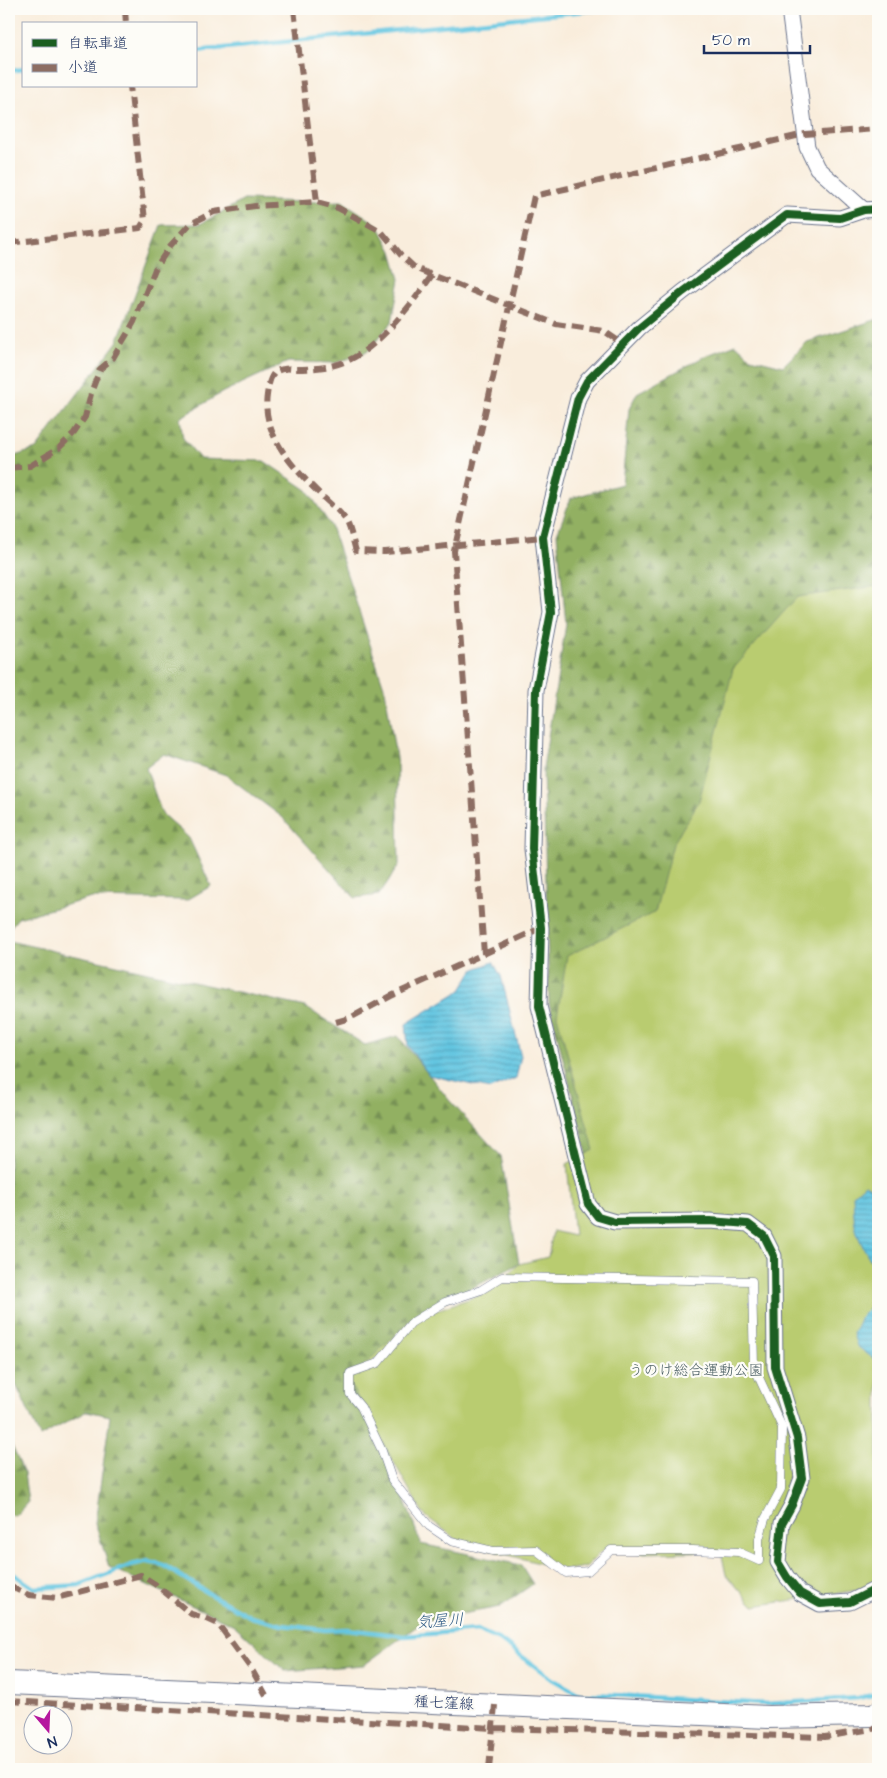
<svg xmlns="http://www.w3.org/2000/svg" width="887" height="1778" viewBox="0 0 887 1778" font-family="'Architects Daughter','Klee One',sans-serif">
<style>
.forest{fill:url(#forest-firs);stroke:#567060}
.green{fill:#b9cc6f;stroke:#6a7e66}
.water{fill:url(#water-rules);stroke:#3f7aa0}
.lines{fill:none;stroke-linecap:round;stroke-linejoin:round}
.stream{stroke:#63c6e1;stroke-width:4.5}
.service-casing{stroke:#69728a;stroke-width:9}
.minor-casing{stroke:#69728a;stroke-width:17}
.secondary-casing{stroke:#69728a;stroke-width:24}
.service{stroke:#fff;stroke-width:8}
.minor{stroke:#fff;stroke-width:15}
.secondary{stroke:#fff;stroke-width:22}
.quiet{stroke:#8d6e63;stroke-width:6;stroke-dasharray:12 6;stroke-linecap:butt}
.cycleway-casing{stroke:#fdfcf7;stroke-width:11}
.cycleway{stroke:#1b5e20;stroke-width:8}
.labels{text-anchor:middle;dominant-baseline:central;stroke-width:4.5;stroke-linejoin:round;paint-order:stroke}
.park-label{font-size:15px;fill:#4a5e63;stroke:#fdfcf7}
.street-label{font-size:15px;fill:#1b2f5e;stroke:#fdfcf7}
.water-label{font-size:16px;font-style:italic;fill:#315c85;stroke:#fdfcf7}
</style>
<defs>
<pattern id="forest-firs" width="22" height="20" patternUnits="userSpaceOnUse" patternTransform="scale(1.25)"><rect width="22" height="20" fill="#92b062"/><path d="M5 1l3.5 6h-7zM16 11l3.5 6h-7z" fill="#769054"/></pattern>
<pattern id="water-rules" width="6" height="5" patternUnits="userSpaceOnUse" patternTransform="scale(1.25)"><rect width="6" height="5" fill="#63c6e1"/><path d="M0 2.5h6" fill="none" stroke="#51a1ba"/></pattern>
</defs>
<rect width="100%" height="100%" fill="#fdfcf7"/>
<filter id="ink" filterUnits="userSpaceOnUse"><feTurbulence type="fractalNoise" baseFrequency=".02" numOctaves="2"/><feDisplacementMap in="SourceGraphic" scale="10" xChannelSelector="R" yChannelSelector="G"/><feConvolveMatrix kernelMatrix="1 2 1 2 8 2 1 2 1" color-interpolation-filters="sRGB"/></filter>
<filter id="wash" filterUnits="userSpaceOnUse"><feTurbulence type="fractalNoise" baseFrequency=".0096" numOctaves="4" result="noise"/><feDisplacementMap in="SourceGraphic" scale="20" xChannelSelector="R" yChannelSelector="G"/><feGaussianBlur stdDeviation="1.12" result="paint"/><feColorMatrix in="noise" values="0 0 0 0 0 0 0 0 0 0 0 0 0 0 0 0 0 1.4 0 .05"/><feComposite in="paint" operator="in"/></filter>
<g filter="url(#wash)">
<rect width="100%" height="100%" fill="#f9eddc"/>
<path class="forest" d="M244,200L306,202L342,201L378,225L392,251L400,279L392,322L367,352L336,363L288,362L223,392L180,418L183,438L200,459L264,461L307,490L331,526L385,690L397,764L399,865L379,895L355,898L282,817L226,775L164,754L146,768L162,814L189,838L211,886L187,900L92,898L18,918L9,929V458L36,449L117,342L161,225L200,224Z
M878,319V762L589,1162L549,1003L543,768L566,624L557,534L571,498L622,484L629,409L637,393L705,356L736,344L751,358L783,366L807,342Z
M9,941L305,1007L365,1045L398,1036L449,1100L501,1156L519,1264L411,1319L361,1407L383,1440L421,1544L521,1565L533,1584L500,1607L424,1621L364,1665L285,1671L234,1625L109,1567L95,1523L110,1416L87,1411L40,1437L11,1374L9,1373Z
M9,1439L24,1473L28,1502L15,1516L9,1515Z"/>
<path class="green" d="M878,586V1587L754,1606L726,1575L721,1551L644,1553L602,1551L586,1567L565,1570L460,1542L423,1514L348,1381L411,1319L491,1291L519,1264L548,1257L553,1231L574,1236L567,1164L594,1150L557,1016L567,956L655,912L673,844L699,801L733,669L797,597Z"/>
<path class="water" d="M493,962L501,976L521,1056L516,1078L490,1089L429,1075L408,1046L406,1024L461,990L473,970Z
M865,1184L878,1192V1280C875,1263 863,1251 858,1235C853,1223 854,1208 853,1195Z
M878,1299V1362L857,1346L853,1334L862,1315Z"/>
<g class="lines">
<path class="stream" d="M196,51L604,9
M9,71L24,69
M9,1571L34,1588L79,1585L131,1565L149,1561L163,1565L211,1595L251,1617L282,1625L326,1630L347,1629L404,1636L477,1630L500,1640L552,1679L579,1694L614,1695L767,1704L858,1698L878,1694"/>
</g>
</g>
<g filter="url(#ink)">
<g class="lines">
<g class="service-casing">
<path id="service" d="M502,1277L752,1281L754,1367L782,1427L781,1489L765,1519L759,1539V1561L739,1552L692,1550H611L588,1571L566,1573L536,1550L493,1551L451,1541L429,1526L392,1480L382,1451L361,1407L350,1394V1373L378,1363L411,1323L445,1302L481,1290Z"/>
</g>
<g class="minor-casing">
<path id="minor" d="M789,9L807,147L817,168L864,210
M878,209L864,210L840,218L787,215L683,292L639,328L587,381L578,398L543,537L551,612L536,690L532,849L541,928L539,1006L588,1204L598,1217L615,1222L710,1221L748,1224L764,1236L774,1256L775,1367L797,1438L802,1478L792,1505L782,1523L778,1562L787,1577L800,1593L820,1604L850,1602L878,1588"/>
</g>
<g class="secondary-casing">
<path id="secondary" d="M9,1683L768,1717L871,1715L878,1713"/>
</g>
<use href="#service" class="service"/>
<use href="#minor" class="minor"/>
<use href="#secondary" class="secondary"/>
<path class="quiet" d="M125,9L126,24
M294,9L317,202
M9,243L140,228L145,220L130,86
M432,275C413,303 376,351 344,362C329,368 312,369 295,369C292,369 288,368 284,369C281,369 276,371 274,373C269,379 268,388 267,395C261,435 296,471 323,497C331,505 341,512 347,522C351,530 353,542 356,551L385,552L543,537
M9,468L30,466L59,448L74,433L85,417L92,390L100,369L113,358L134,322L155,269L170,246L190,224L214,212L255,206L317,202L338,208L381,231L401,255L415,268L556,324L604,331L623,344
M484,954L454,551L534,196L805,134L878,129
M336,1022L350,1018L391,996L541,928
M9,1586L29,1595L57,1598L141,1575L155,1584L191,1614L205,1618L218,1624L252,1670L266,1695
M9,1701L493,1728L825,1737L878,1728
M489,1769L495,1705"/>
<g class="cycleway-casing">
<path id="cycleway" d="M878,209L864,210L840,218L787,215L683,292L639,328L587,381L578,398L543,537L551,612L536,690L532,849L541,928L539,1006L588,1204L598,1217L615,1222L710,1221L748,1224L764,1236L774,1256L775,1367L797,1438L802,1478L792,1505L782,1523L778,1562L787,1577L800,1593L820,1604L850,1602L878,1588"/>
</g>
<use href="#cycleway" class="cycleway"/>
</g>
</g>
<g class="labels">
<g class="park-label">
<text x="696" y="1370">うのけ総合運動公園</text>
</g>
<g class="street-label">
<text transform="translate(444 1703) rotate(3)">種七窪線</text>
</g>
<g class="water-label">
<text transform="translate(440 1621) rotate(-4)">気屋川</text>
</g>
</g>
<rect width="887" height="1778" fill="none" stroke="#fdfcf7" stroke-width="30"/>
<rect x="22" y="22" width="175" height="65" fill="#fdfcf7" stroke="#a3aaba"/>
<rect x="32" y="39" width="25" height="8" fill="#1b5e20" stroke="#a3aaba"/>
<text x="68" y="48" font-size="15" fill="#1b2f5e">自転車道</text>
<rect x="32" y="64" width="25" height="8" fill="#8d6e63" stroke="#a3aaba"/>
<text x="68" y="72" font-size="15" fill="#1b2f5e">小道</text>
<g transform="translate(48 1730) rotate(161)"><circle r="24" fill="#fdfcf7" stroke="#a3aaba"/>
<path d="M0-4L9 19L0 12L-9 19Z" fill="#b5179e"/>
<text y="-8" font-size="14" font-weight="bold" text-anchor="middle" fill="#1b2f5e">N</text>
</g>
<path d="M704 45v8h106v-8" fill="none" stroke="#1b2f5e" stroke-width="2.5"/>
<text x="712" y="45" font-size="15" fill="#1b2f5e" stroke="#fdfcf7" stroke-width="4" paint-order="stroke">50 m</text>
</svg>
